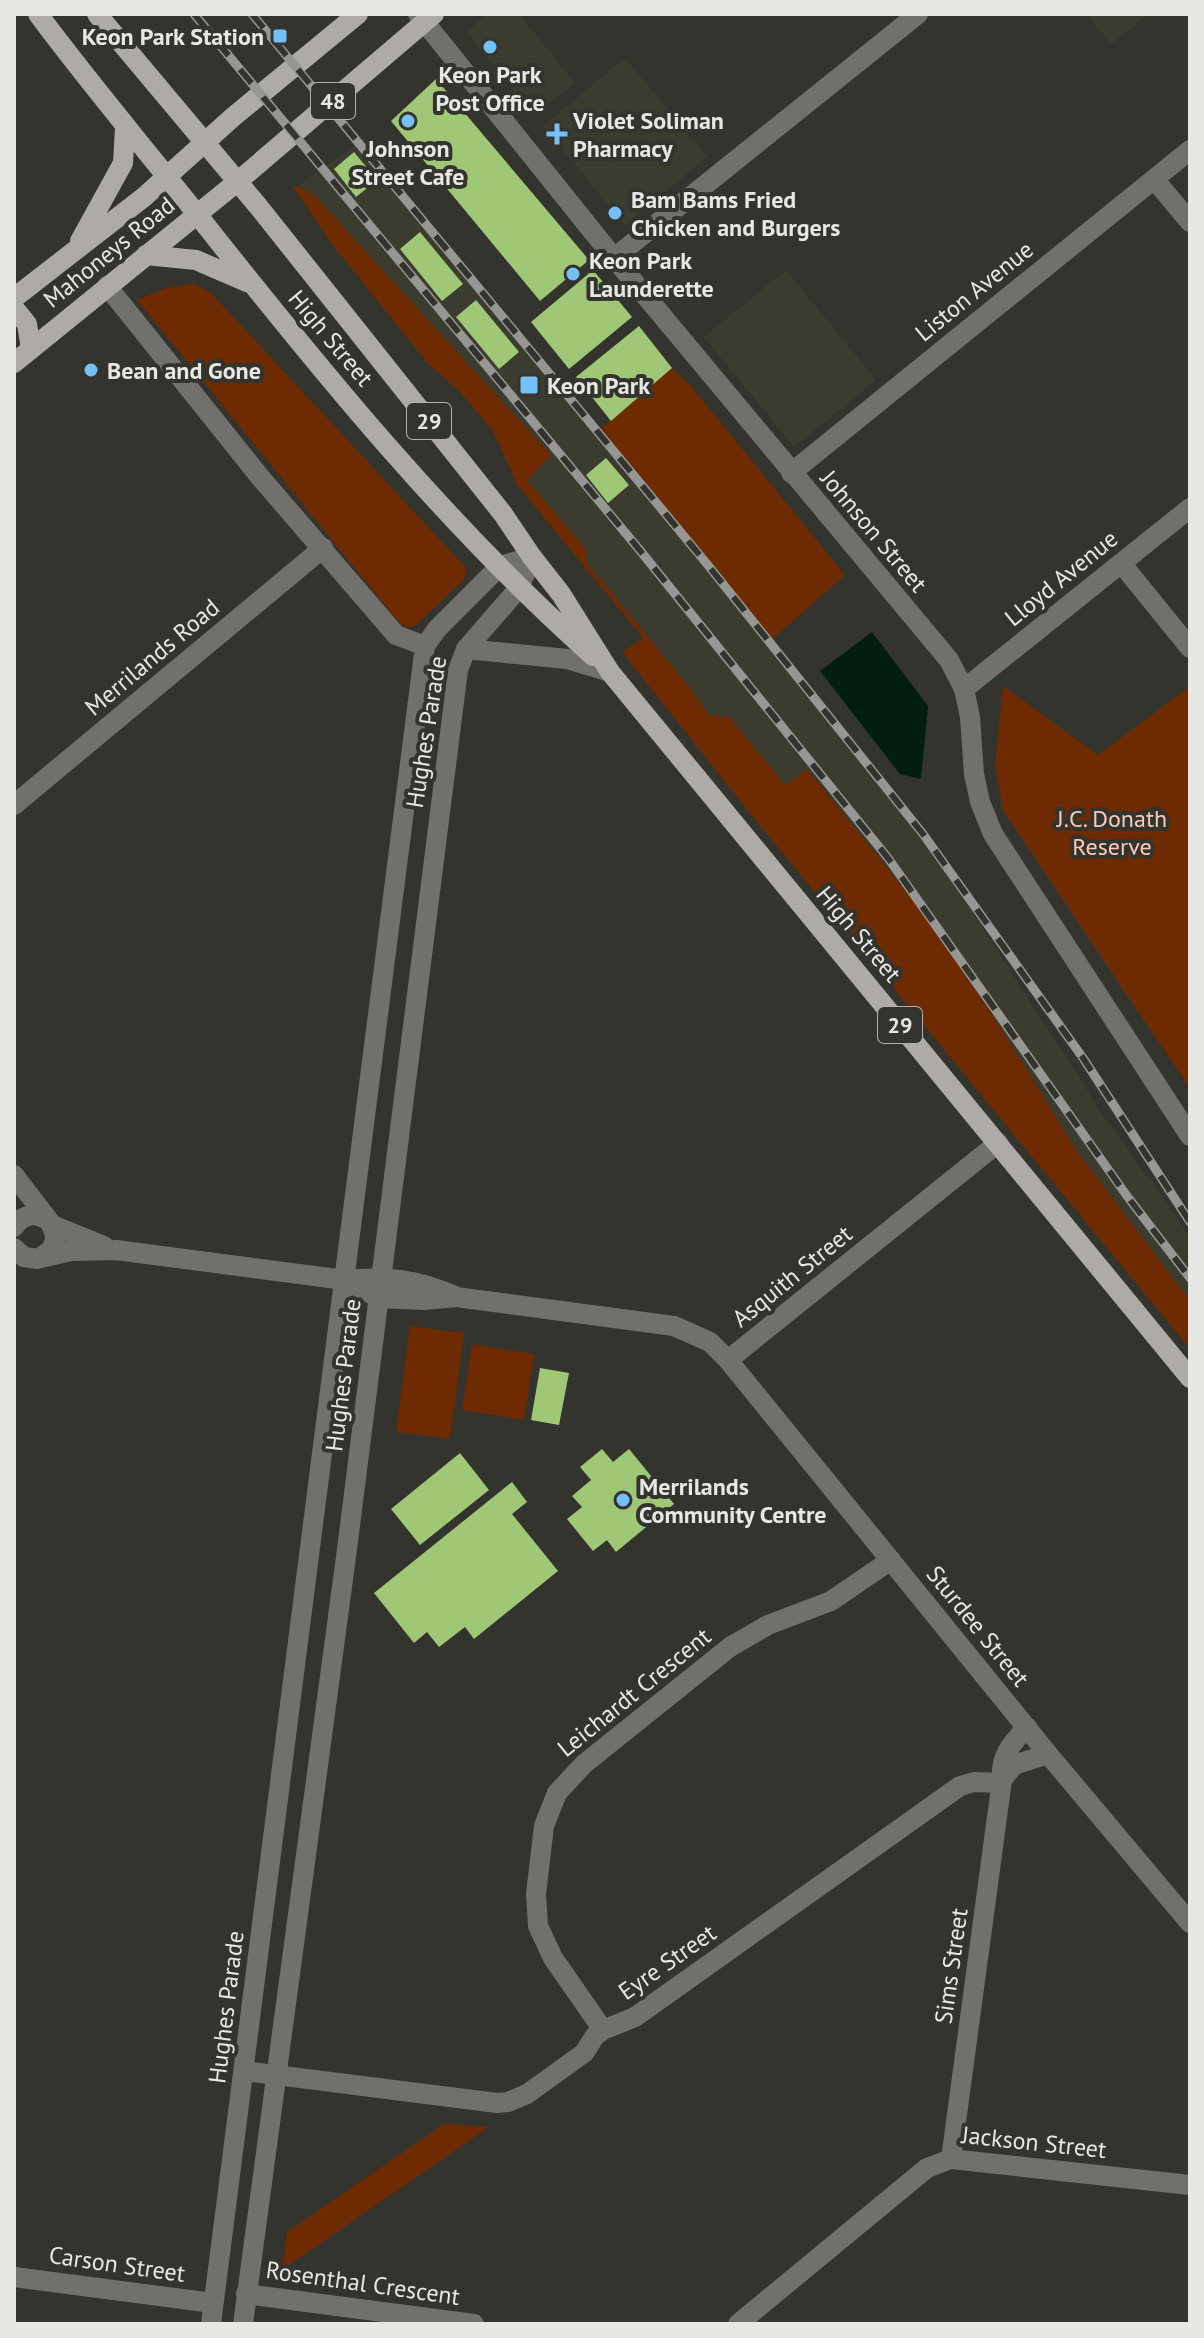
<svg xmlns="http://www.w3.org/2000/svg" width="1204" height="2338" viewBox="0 0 1204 2338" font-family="'PT Sans',sans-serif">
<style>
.built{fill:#3c3b2f}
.green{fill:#6e2a00}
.water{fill:#021e10}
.building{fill:#a0c776}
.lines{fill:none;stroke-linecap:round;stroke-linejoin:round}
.minor{stroke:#71706d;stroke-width:20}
.tertiary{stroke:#71706d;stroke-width:20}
.primary{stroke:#aeaba6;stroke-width:20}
.rail-casing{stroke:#969692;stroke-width:9}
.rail{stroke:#34342f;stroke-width:6;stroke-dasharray:18;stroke-linecap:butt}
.poi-dot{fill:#75c0f6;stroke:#34342f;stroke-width:3}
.labels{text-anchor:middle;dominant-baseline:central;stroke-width:8;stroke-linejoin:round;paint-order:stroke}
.shield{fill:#34342f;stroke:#b1b1ae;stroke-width:2}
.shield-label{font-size:22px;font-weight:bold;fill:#e7e7e4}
.poi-label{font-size:24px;font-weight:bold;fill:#e7e7e4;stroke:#34342f;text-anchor:start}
.street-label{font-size:24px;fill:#e7e7e4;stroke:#34342f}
.park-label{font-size:24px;fill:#f9ccb8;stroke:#34342f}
</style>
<rect width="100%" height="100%" fill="#34342f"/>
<path class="built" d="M488,14H519L575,83L535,116L466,32Z
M1087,14H1149L1111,44Z
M625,58L707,157L625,225L543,126Z
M356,144L737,602L892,797L971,910L1103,1115L1190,1236V1301L1076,1150L992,1014L917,905L808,769L785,786L729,717L709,715L586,562L587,551L527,480L551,455L316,197L298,186Z
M786,270L876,380L794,447L704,337Z"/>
<path class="green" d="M298,186L316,197L551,455L527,480L587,551L586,562L689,687L709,715L729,717L785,785L807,769L917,905L992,1014L1076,1150L1190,1301V1349L748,811L622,652L643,638L518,486L493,431L459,391L429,365L331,243L293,187Z
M194,284L210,292L467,569L464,579L415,626L406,628L397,620L137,300L166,288Z
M672,368L690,385L845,575L769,642L595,433Z
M1003,686L1098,755L1190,686V1089L1003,810L995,766Z
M410,1326L464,1333L450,1439L396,1432Z
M472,1344L534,1354L524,1420L462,1410Z
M444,2124L489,2127L282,2270L287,2232Z"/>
<path class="water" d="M872,632L928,706L921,779L900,774L820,671Z"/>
<path class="building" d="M436,79L589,260L540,301L391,121Z
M354,152L377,180L356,197L334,169Z
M420,232L463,284L442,301L400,249Z
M593,270L632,317L569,369L531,322Z
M476,300L519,352L499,369L456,317Z
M639,326L672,368L611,421L576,377Z
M606,458L629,485L608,503L586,475Z
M540,1368L569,1373L559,1425L531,1420Z
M602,1449L613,1462L629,1449L674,1504L616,1552L607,1540L593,1551L567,1519L582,1507L572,1496L591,1480L580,1467Z
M460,1453L489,1490L420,1545L391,1509Z
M512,1482L527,1502L512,1514L558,1571L474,1639L465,1627L439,1647L427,1632L414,1643L374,1593Z"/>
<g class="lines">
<path class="minor" d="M1154,179L1190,222
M614,258L918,14
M107,286L260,477L396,635L425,646
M791,473L1190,150
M1121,563L1190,648
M466,649L567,659L610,672
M964,689L1190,508
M14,805L323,548
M14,1175L50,1222
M52,1225L104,1246
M14,1227C23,1213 37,1212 50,1222L56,1237L51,1250L38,1259L24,1257L14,1248
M41,1258L71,1251L116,1250L345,1280C386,1276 417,1279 455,1296
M345,1280L379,1298L424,1300L456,1297L674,1326L710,1342L728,1360L998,1143
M728,1360L1048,1754L1190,1923
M1002,1780L1014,1765L1048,1754
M603,2030L553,1958L538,1926L536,1894L544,1826L557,1793L584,1764L730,1647L768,1625L831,1601L891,1560
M244,2071L497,2103L508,2102L527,2094L584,2053L595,2036L603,2030L635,2017L960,1786L974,1782L1001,1783
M951,2159L1002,1780C1000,1756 1011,1744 1027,1727
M14,2277L213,2303
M246,2294L474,2324
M738,2324L927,2168L951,2159L1190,2185"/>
<path class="tertiary" d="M418,14L614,258L949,660L964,689L970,717L974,774L980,802L993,834L1190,1136
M211,2324L425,646L437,629L500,566L532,557
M243,2324L346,1557L458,670L466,649L519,588L532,557"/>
<path class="primary" d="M38,14C90,84 146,150 200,218C321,371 447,526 593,656
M97,14L258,206L503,514L532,557L561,594L610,672L1190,1378
M80,241L123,163L125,128
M146,255L196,260L247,282
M14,298L144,197L233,117L358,14
M14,308L27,324L31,349
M14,363L237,182L434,14"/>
<g class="rail-casing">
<path id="rail" d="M194,14L638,548L888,858L1127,1196L1190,1278
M252,14L707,564L923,834L1083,1058L1190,1222"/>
</g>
<use href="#rail" class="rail"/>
</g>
<g class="poi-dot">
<rect x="272" y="28" width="16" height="16" rx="4"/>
<circle cx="490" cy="47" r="8"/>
<circle cx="408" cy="121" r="8"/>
<path d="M553 122h8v8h8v8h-8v8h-8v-8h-8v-8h8z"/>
<circle cx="615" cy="213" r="8"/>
<circle cx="573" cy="274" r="8"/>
<circle cx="91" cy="370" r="8"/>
<rect x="519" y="375" width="20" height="20" rx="4"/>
<circle cx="623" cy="1500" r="8"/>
</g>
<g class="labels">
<g class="shield">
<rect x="311" y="83" width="44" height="36" rx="6"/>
<rect x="407" y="403" width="44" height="36" rx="6"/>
<rect x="878" y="1007" width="44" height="36" rx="6"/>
</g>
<g class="shield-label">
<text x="333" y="101">48</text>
<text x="429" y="421">29</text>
<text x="900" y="1025">29</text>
</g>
<g class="poi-label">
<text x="264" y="36" text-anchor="end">Keon Park Station</text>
<text x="490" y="74" text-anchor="middle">Keon Park<tspan x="490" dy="28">Post Office</tspan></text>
<text x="573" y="120">Violet Soliman<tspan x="573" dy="28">Pharmacy</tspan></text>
<text x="408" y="148" text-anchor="middle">Johnson<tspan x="408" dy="28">Street Cafe</tspan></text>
<text x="631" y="199">Bam Bams Fried<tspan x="631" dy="28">Chicken and Burgers</tspan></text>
<text x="589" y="260">Keon Park<tspan x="589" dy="28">Launderette</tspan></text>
<text x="107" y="370">Bean and Gone</text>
<text x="547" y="385">Keon Park</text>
<text x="639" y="1486">Merrilands<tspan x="639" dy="28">Community Centre</tspan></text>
</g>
<g class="street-label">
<text transform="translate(109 252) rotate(-39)">Mahoneys Road</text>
<text transform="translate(974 291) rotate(-39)">Liston Avenue</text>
<text transform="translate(331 338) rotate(50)">High Street</text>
<text transform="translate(874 531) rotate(50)">Johnson Street</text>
<text transform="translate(1061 578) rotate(-39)">Lloyd Avenue</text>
<text transform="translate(152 657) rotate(-40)">Merrilands Road</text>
<text transform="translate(426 732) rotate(-81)">Hughes Parade</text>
<text transform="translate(859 934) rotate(50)">High Street</text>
<text transform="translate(792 1276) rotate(-39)">Asquith Street</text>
<text transform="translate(343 1375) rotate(-83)">Hughes Parade</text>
<text transform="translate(978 1626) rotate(51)">Sturdee Street</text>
<text transform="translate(634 1692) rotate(-39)">Leichardt Crescent</text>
<text transform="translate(667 1962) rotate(-35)">Eyre Street</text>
<text transform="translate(951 1966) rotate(-82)">Sims Street</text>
<text transform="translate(226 2007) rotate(-83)">Hughes Parade</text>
<text transform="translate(1034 2142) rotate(6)">Jackson Street</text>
<text transform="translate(117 2264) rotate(8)">Carson Street</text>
<text transform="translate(363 2283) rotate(8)">Rosenthal Crescent</text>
</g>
<g class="park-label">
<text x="1112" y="818">J.C. Donath<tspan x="1112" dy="28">Reserve</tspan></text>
</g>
</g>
<rect width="1204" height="2338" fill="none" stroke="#e7e7e4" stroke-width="32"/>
</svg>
